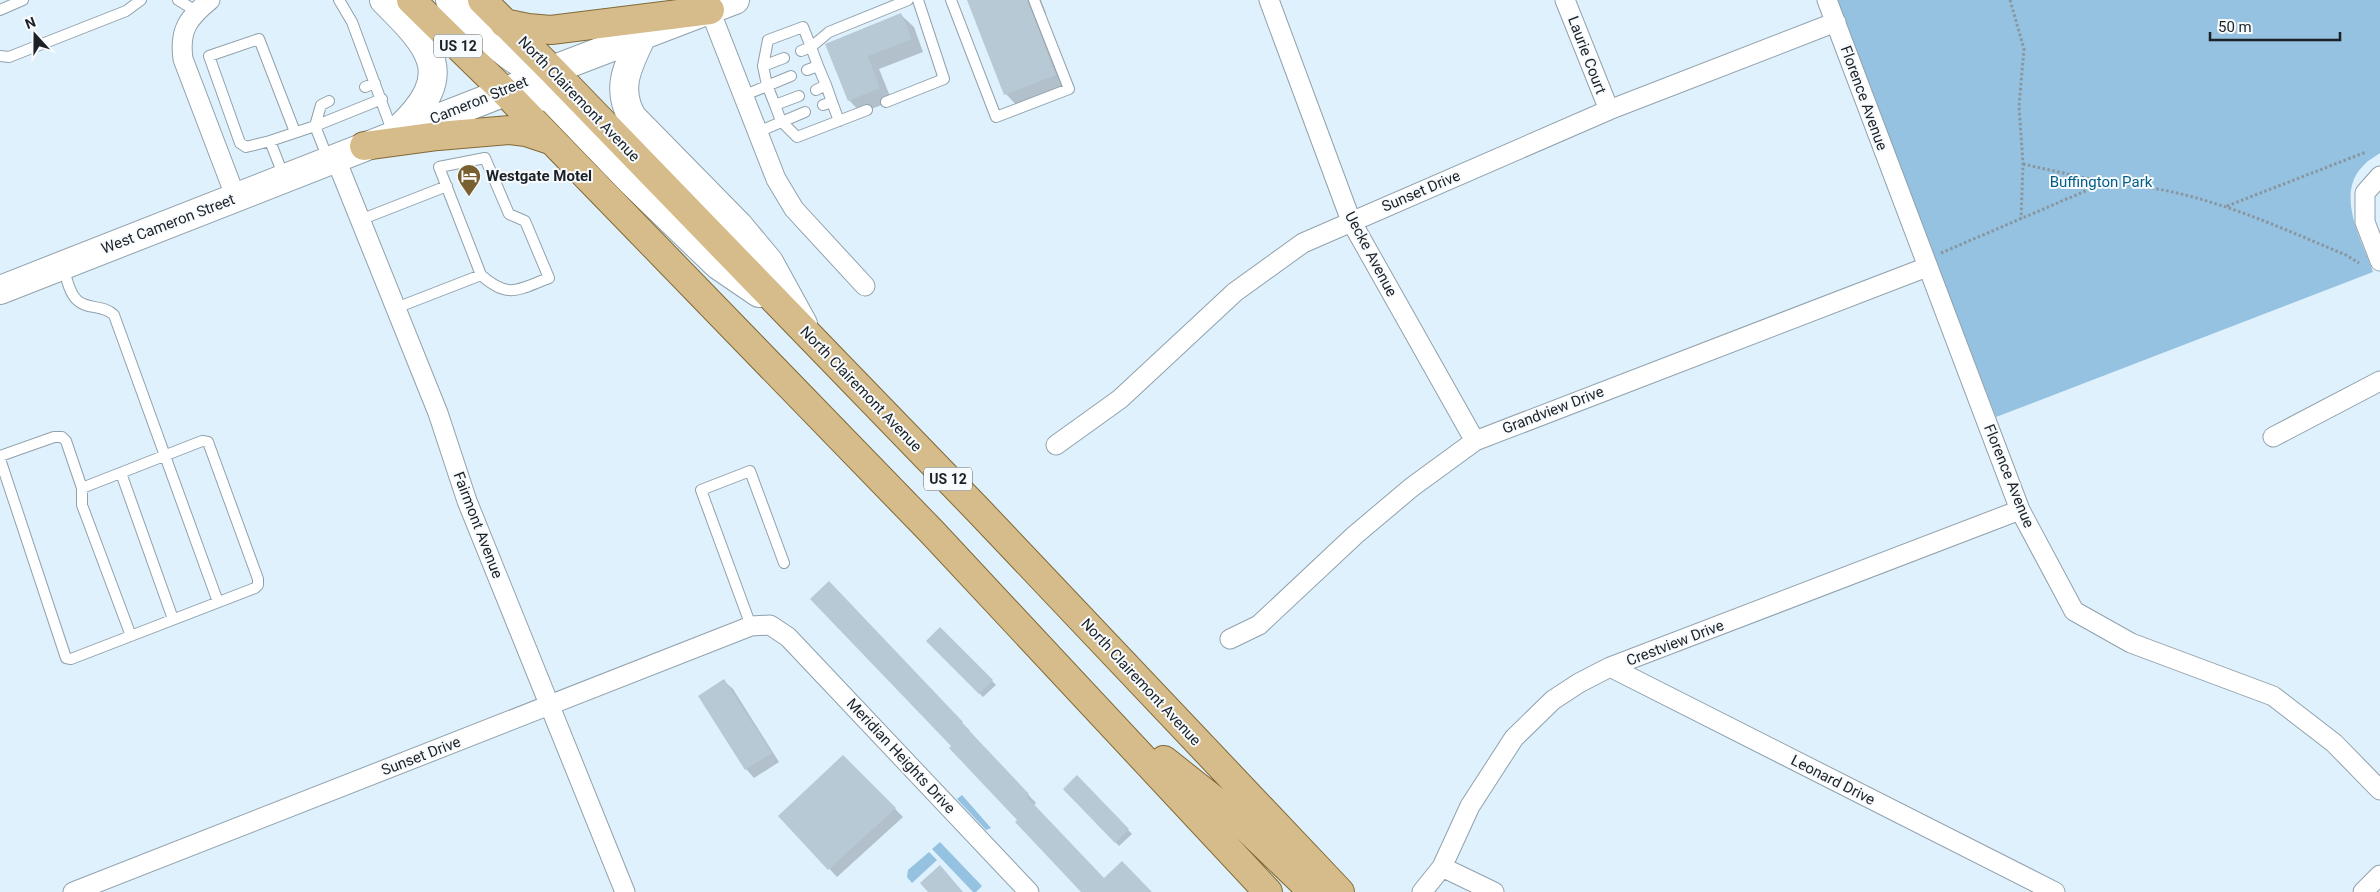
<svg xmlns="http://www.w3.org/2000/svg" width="2380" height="892" viewBox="0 0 2380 892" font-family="Roboto,sans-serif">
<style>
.green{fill:#94c2e0}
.shadow{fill:#0003}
.building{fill:#b7c9d5}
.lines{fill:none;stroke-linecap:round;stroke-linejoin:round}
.lane-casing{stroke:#90a1ac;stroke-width:12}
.street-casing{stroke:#90a1ac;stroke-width:21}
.secondary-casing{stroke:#90a1ac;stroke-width:30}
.primary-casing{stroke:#826934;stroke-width:30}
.path{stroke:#89969f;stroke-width:3;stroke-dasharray:2.5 2.5;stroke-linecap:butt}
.lane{stroke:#fff;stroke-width:10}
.street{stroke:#fff;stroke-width:19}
.secondary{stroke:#fff;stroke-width:28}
.primary{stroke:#d5bc8a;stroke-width:28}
.labels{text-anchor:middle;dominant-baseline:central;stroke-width:4;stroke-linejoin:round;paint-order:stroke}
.shield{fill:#f8fbfe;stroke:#5d6267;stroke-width:1}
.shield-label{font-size:14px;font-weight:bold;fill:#1b2126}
.street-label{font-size:15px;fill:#1b2126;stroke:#f8fbfe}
.poi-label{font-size:15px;font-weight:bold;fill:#1b2126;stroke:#f8fbfe;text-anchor:start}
.park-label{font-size:15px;fill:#035e87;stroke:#f8fbfe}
</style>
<rect width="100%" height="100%" fill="#def1fd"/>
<path class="green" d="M1836,0H2380V153C2375,157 2368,160 2364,165C2334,193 2362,241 2373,272L1996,417Z
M962,795L991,828L986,830L957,799Z
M940,842L982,886L976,892H973L932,849Z
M929,852L937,860L912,883L907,877L908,870Z"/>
<path class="shadow" d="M969,0H1041L1046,13L1044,20L1072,92L1022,111L1006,94Z
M901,15L914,27L923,52L879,69L892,101L861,113L849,100L827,45Z
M829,583L970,731L969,732L1036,803L1034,805L1104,880L1150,892H1083L952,746Z
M940,629L996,685L983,697L928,641Z
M724,681L733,689L779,762L754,778L746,769L700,696Z
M843,756L903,817L837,877L780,816Z
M1077,777L1132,834L1119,846L1064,790Z"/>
<path class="building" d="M967,0H1027L1056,75L1004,95Z
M901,13L912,39L868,56L880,88L848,101L825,44Z
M829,581L963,722L962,723L1029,794L1026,796L1104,878L1122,861L1152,892H1081L1015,822L1017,820L949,748L951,746L810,599Z
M940,627L993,680L979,694L926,641Z
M724,679L772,753L745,770L698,696Z
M843,755L896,808L828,870L778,816Z
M1077,775L1129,829L1115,843L1063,789Z
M940,865L963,892H928L920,883Z"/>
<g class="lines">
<g class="lane-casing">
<path id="lane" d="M178,0L196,11
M339,0L352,22L393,133
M951,0L996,117L1069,89L1034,0
M0,10L23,0
M801,51L811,47L818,66L807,70
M0,56L9,57L126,11L141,0
M763,66L768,40L803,27L811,47L829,32L908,0
M365,87L375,83
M816,90L826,85L818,66
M745,95L791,76
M799,96L775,105L781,121L797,137L867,110
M832,102L839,121
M886,102L944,79L918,0
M775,105L767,85L763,66L784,58
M823,105L832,102L826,85
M315,126L382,99
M315,126L321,105L329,101
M758,132L805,112
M270,141L246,147L240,143L209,56L259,39L295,132
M485,158L509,214L525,221L549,278C519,289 509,300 481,275L439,167Z
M284,177L270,141L315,126L328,159
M360,220L447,186
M63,266C66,276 69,293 77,300C87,310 103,304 114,315L218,602
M396,308L481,275
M0,456L54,437H62L66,441L82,488L202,441L208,442L258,579V585L255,588L71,659L66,658L0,459
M121,473L173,619
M82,488V505L131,636
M751,626L701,490L750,471L784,563"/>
</g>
<g class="street-casing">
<path id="street" d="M210,0C188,18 179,30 183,59L236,198
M706,0L776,179L794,209L865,286
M1269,0L1351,221L1475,441
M1565,0L1609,110
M1827,0L2020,510L2074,611L2131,643L2273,696L2334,743L2380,790
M335,157L438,413L467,501L625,892
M2380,176L2365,193V222L2380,261
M2273,437L2380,381
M1056,445L1120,399L1235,292L1303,243L1609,110L1836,22
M1230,639L1259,625L1355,535L1412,487L1475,441L1927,267
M1610,667L2055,892
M1442,867L1494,892
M73,892L751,626L770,625L788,637L1029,892
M1422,892L1442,867L1470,806L1514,738L1553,700L1579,683L1610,667L2020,510
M2363,892L2380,875"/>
</g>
<g class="secondary-casing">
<path id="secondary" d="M384,0C431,47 458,74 399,129
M450,0C469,18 509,63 533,68C539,69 546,69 552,70
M642,36C629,64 615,87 632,117L739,226L769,262L803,324
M506,92L525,90L552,99L633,183L718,265L759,293
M0,290L505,92L552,70L735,0"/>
</g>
<g class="primary-casing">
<path id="primary" d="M411,0L505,92L932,532L1268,892
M482,0L552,70L979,511L1340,892
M504,23L528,28L551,30L710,10
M364,146L438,136L510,130L526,132L550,140
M1164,760L1232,814L1313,892"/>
</g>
<path class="path" d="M2010,0L2024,49L2019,106L2023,164L2021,219
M2023,164L2103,182
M2227,206L2366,152
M1941,253L2104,183C2191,186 2267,222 2346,255L2359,263"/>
<use href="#lane" class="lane"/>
<use href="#street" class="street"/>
<use href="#secondary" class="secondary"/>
<use href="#primary" class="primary"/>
</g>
<defs>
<g id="hotel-pin" transform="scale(1.25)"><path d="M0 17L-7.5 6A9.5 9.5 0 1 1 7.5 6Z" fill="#786030" stroke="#f8fbfe"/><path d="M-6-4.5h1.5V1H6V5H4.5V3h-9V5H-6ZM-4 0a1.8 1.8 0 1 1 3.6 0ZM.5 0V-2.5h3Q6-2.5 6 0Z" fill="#fff"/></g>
</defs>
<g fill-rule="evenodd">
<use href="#hotel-pin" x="469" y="176"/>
</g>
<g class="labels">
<g class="shield">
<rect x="434" y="34.5" width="48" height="23" rx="4"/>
<rect x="924" y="467.5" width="48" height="23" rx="4"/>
</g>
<g class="shield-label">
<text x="458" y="46">US 12</text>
<text x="948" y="479">US 12</text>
</g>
<g class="street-label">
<text transform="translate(1587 55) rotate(69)">Laurie Court</text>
<text transform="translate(1864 98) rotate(70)">Florence Avenue</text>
<text transform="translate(579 99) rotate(46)">North Clairemont Avenue</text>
<text transform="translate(479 100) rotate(-22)">Cameron Street</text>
<text transform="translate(1421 191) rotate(-23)">Sunset Drive</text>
<text transform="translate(168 224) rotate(-21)">West Cameron Street</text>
<text transform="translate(1371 254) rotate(62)">Uecke Avenue</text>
<text transform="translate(861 389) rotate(46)">North Clairemont Avenue</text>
<text transform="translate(1553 410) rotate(-21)">Grandview Drive</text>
<text transform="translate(2009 476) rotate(68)">Florence Avenue</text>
<text transform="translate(478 525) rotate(69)">Fairmont Avenue</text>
<text transform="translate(1675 643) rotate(-21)">Crestview Drive</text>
<text transform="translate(1141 682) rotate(47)">North Clairemont Avenue</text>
<text transform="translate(421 756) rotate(-21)">Sunset Drive</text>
<text transform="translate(901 756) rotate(47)">Meridian Heights Drive</text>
<text transform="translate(1833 780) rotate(27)">Leonard Drive</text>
</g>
<g class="poi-label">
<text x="486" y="176">Westgate Motel</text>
</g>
<g class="park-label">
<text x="2101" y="182">Buffington Park</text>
</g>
</g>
<g transform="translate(35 35) rotate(339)" stroke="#f8fbfe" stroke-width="4" paint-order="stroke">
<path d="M0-4L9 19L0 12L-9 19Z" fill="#1b2126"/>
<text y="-8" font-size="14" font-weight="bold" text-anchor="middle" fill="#1b2126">N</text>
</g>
<path d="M2210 32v8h130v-8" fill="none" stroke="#1b2126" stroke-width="2.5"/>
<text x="2218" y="32" font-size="15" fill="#1b2126" stroke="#f8fbfe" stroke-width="4" paint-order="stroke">50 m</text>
</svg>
